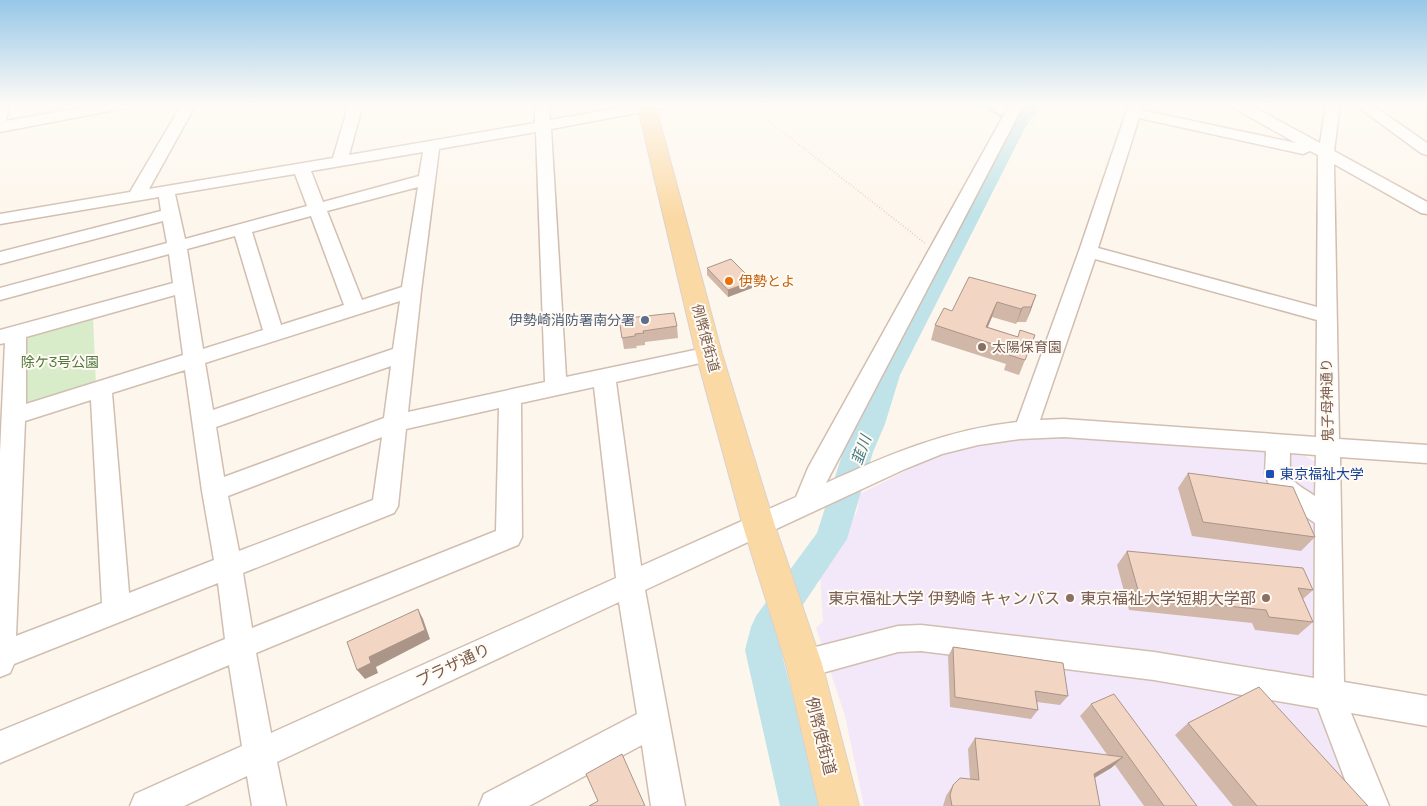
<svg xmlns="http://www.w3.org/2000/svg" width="1427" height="806" viewBox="0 0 1427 806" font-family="'Space Grotesk','Noto Sans JP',sans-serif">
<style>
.education{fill:#f3e8fa}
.green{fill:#d8ecc9}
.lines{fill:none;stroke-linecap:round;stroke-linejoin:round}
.stream{stroke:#a5d3da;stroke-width:3}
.river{fill:#bfe3e8;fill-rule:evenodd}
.minor-casing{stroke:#d1beb0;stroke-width:3}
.major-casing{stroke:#dad1cd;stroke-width:2}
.path{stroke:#d9b8a5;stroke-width:2;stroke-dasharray:0.5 2.5;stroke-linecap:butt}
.minor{fill:#fff;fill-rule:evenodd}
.major{fill:#fbd9a5;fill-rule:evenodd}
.wall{fill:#d1b7a8}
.shaded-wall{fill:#aa9588}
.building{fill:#f3d5c3;stroke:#aa9588}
.food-dot{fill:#e8710a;stroke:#fffaf3;stroke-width:2}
.service-dot{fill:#5c6f8a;stroke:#fffaf3;stroke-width:2}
.education-dot{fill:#8d6e63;stroke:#fffaf3;stroke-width:2}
.transit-dot{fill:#1a4fb4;stroke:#fffaf3;stroke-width:2}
.labels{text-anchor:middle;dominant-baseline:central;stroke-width:4;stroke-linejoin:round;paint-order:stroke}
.food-label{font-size:14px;fill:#c56008;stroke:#fffaf3;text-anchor:start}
.service-label{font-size:14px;fill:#4e5e75;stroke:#fffaf3;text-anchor:end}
.street-label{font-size:14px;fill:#7a5c4d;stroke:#fffaf3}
.education-label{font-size:14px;fill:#785e54;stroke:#fffaf3;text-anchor:start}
.park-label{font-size:14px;fill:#537a41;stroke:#fffaf3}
.transit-label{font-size:14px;fill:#164399;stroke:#fffaf3;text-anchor:start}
.water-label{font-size:15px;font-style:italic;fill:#437c86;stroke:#fffaf3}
.near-education-label{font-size:16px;fill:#785e54;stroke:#fffaf3;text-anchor:end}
.near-street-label{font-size:16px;fill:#7a5c4d;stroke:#fffaf3}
</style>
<rect width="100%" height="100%" fill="#fdf6ec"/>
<path class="education" d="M1064,434L1306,456L1317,463L1318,651L1362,806H864L845,716L816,628L823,621L820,575L857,512L860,494L931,458L976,443Z"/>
<path class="green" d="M93,317L96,386L24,405V340L31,335Z"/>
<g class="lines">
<path class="stream" d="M981,104L1002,117
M1013,121L1019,123"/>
<path class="river" d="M1022,104H1040L1025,128L900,375L885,424L873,452L847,539L784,633L781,650L820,806H780L745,650L751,627L756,616L817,533L843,452L857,424L874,375L1007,128Z"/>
<g class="minor-casing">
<path id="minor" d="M0,104H9L6,121L101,104H132L130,107L125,108L0,132Z
M182,104H196L149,189L333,158L349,104H363L349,155L535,123V104H549L550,120L639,104H670L668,107L663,108L551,129L566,377L709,347L716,349L720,354L716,359L709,361L616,382L641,566L796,497L808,468L1010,104H1024L826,483C890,454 946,430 1017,422L1079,251L1129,104H1143L1141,110L1296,143L1232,107L1230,104H1248L1320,143L1326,104H1340L1334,151L1427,202V214L1421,213L1334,164L1339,439L1427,445V463L1340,457L1344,682L1427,696V726L1351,713L1389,806H1355L1318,708L1154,680L921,651L898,652L804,678L794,674L789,664L794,654L804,650L898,626L921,625L1154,652L1314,678L1315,523L1272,493L1265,474L1266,451L1064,437L1020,439L978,445L942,454L905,469L645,590L685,806H651L642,745L529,806H479L484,794L637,714L619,602L277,762L286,806H252L247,776L184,806H130L135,794L242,746L229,665L0,763V731L225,639L218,583L14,664L10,673L0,677V453L5,343L0,344V330L173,283L169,254L0,300V288L167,243L163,221L0,264V252L161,211L159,197L0,224V214L130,192ZM1139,118L1303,154L1310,151L1318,155L1317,307L1098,248ZM536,132L545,382L408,412L421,291L439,149ZM423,152L419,176L323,202L311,171ZM295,174L307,206L185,239L175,194ZM418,187L402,287L362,300L327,211ZM311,216L344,305L281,325L252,232ZM235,236L263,330L203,349L187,249ZM1095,259L1317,320L1316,437L1064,419L1040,420ZM175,295L183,355L26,404V337ZM400,301L393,349L213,410L205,363ZM391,366L384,418L224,477L216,427ZM185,370L202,491L214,560L129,593L112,393ZM594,387L616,578L271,733L256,653L518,545L522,537L521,403ZM91,400L102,603L16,636L25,421ZM499,408L496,531L252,628L243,573L394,513L398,506L406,429ZM382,437L373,500L239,551L228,496ZM1290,453L1316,455L1315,496C1291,480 1289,483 1290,453Z
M1354,104H1371L1427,143V155L1421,153Z"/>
</g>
<g class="major-casing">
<path id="major" d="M637,104H655L722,354L775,526L822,664L859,806H819L786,664L743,526L696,354Z"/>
</g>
<path class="path" d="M747,104L925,243
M1032,124L1042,104"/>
<use href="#minor" class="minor"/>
<use href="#major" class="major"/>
</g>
<path class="wall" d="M707,268L752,288L728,297L707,275Z
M1036,295L1026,322H1017L1016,324L992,317L988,327L1018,337L1035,335L1019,375L1004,370L1006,364L931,340L935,325L952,311Z
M619,319L677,326L678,338L645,342V345L636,346L637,348L624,349Z
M1188,473L1315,537L1301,551L1192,536L1178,488Z
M1127,551L1313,590L1303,599L1313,622L1298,635L1255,630L1252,623L1129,610L1117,565Z
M953,647L1068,696L1060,705L1037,702L1038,710L1031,719L950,707L948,656Z
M1091,704L1197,806H1144L1115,765L1111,768L1095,778L1100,806H943L946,796L953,785L970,779L968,749L975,738L1108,756L1080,716Z
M1188,723L1368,806H1233L1175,735Z"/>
<path class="shaded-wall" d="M753,281L752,288L728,297V290Z
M1036,295L1031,310L1026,322L1031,307Z
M997,302L992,317L981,342L986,327Z
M1023,307L1017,322L1016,324L1021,309Z
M418,609L423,619L430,639L376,667L378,673L365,679L357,670L369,657Z
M1123,757L1111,768L1083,784L1094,774Z"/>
<path class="building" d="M731,259L753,281L728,290L707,268Z
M969,277L1036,295L1031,307H1023L1021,309L997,302L986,327L1018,337L1020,330L1035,335L1025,360L1009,355L1011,350L935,325L944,308L952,311Z
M674,313L677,326L643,331L644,333L635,334V336L622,338L619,319Z
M1188,473L1293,487L1315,537L1203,522Z
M1127,551L1303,568L1313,590L1298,588L1313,622L1269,617L1266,610L1140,597Z
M418,609L425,630L369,657L371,663L357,670L347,642Z
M953,647L1063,663L1068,696L1035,691L1038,710L955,697Z
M1259,687L1368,806H1257L1188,723Z
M1114,694L1197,806H1164L1091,704Z
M975,738L1123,757L1094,774L1100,806H952L950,795L953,785L960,778L979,780Z
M622,754L645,806H589L598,801L586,774Z"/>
<linearGradient id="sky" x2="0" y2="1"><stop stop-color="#97c7e8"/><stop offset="0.48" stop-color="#fefbf6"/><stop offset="1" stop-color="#fefbf6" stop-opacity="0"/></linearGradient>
<rect width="1427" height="217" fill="url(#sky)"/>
<circle class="food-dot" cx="729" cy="281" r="5"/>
<circle class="service-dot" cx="645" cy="320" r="5"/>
<g class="education-dot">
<circle cx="982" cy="347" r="5"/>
<circle cx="1070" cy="598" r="5"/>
<circle cx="1266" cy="598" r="5"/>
</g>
<rect class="transit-dot" x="1265" y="469" width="10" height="10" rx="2.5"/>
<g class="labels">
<g class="food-label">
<text x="739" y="281">伊勢とよ</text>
</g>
<g class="service-label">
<text x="635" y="320">伊勢崎消防署南分署</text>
</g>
<g class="street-label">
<text transform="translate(706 338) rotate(75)">例幣使街道</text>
<text transform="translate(1327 400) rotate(-91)">鬼子母神通り</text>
</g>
<g class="education-label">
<text x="992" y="347">太陽保育園</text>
</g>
<g class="park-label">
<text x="60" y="362">除ケ3号公園</text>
</g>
<g class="transit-label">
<text x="1280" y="474">東京福祉大学</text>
</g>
<g class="water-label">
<text transform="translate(861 450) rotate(-71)">韮川</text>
</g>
<g class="near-education-label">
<text x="1060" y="598">東京福祉大学 伊勢崎 キャンパス</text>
<text x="1256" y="598">東京福祉大学短期大学部</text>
</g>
<g class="near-street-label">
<text transform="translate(453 665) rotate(-25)">プラザ通り</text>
<text transform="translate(821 736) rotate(76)">例幣使街道</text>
</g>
</g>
</svg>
